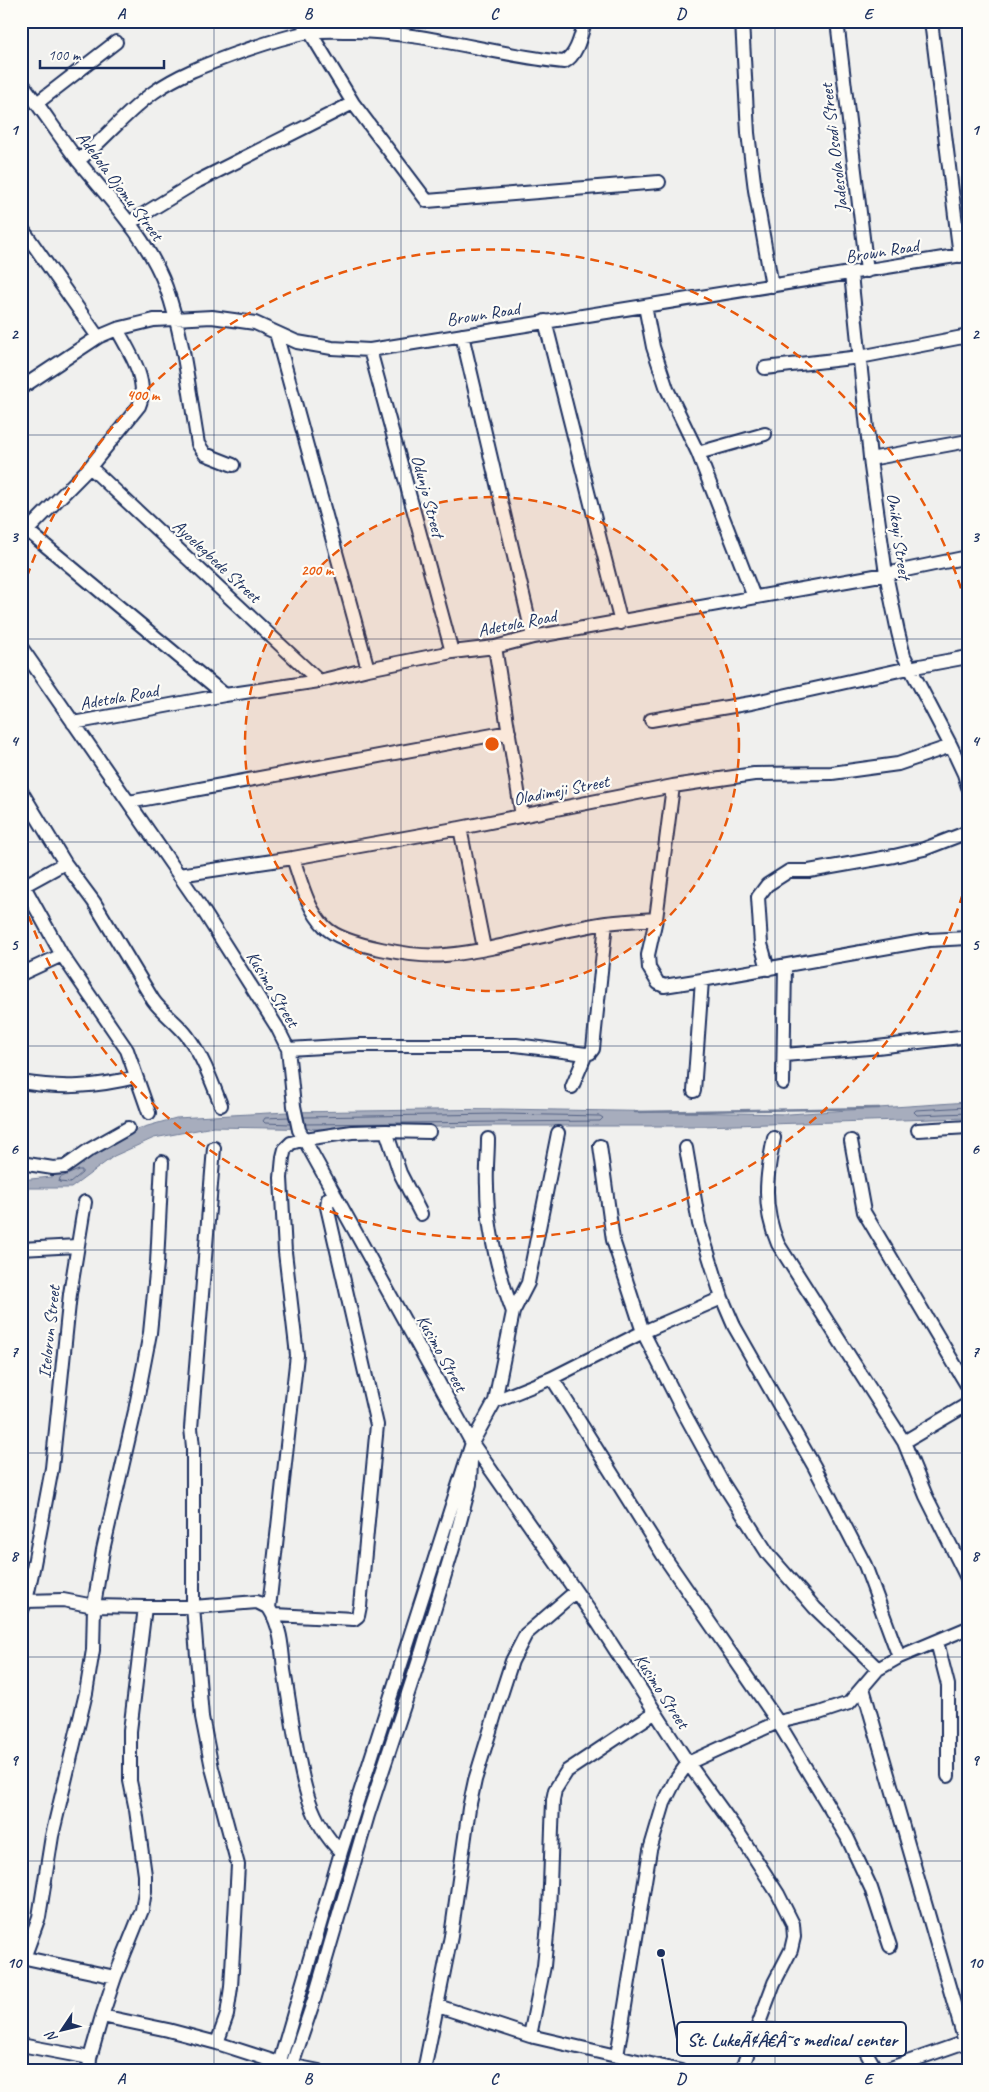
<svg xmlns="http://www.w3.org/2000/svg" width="989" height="2092" viewBox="0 0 989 2092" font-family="Caveat,sans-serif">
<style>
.water{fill:#a7adbd;stroke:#6f7b97}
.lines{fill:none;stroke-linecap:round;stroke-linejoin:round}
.shore{stroke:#536184;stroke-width:1}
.stream{stroke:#6f7b97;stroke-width:2.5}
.minor-casing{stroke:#1b2f5e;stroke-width:16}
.minor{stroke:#fdfcf7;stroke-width:12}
.grid{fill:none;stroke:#1b2f5e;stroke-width:1;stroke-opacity:0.55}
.ring{fill:none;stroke:#e8590c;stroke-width:2.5;stroke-dasharray:9 6}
.labels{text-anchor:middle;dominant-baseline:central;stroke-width:4.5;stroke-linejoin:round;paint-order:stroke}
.street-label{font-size:18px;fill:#1b2f5e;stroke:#fdfcf7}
.centre{fill:#e8590c;stroke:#fdfcf7;stroke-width:2.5}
.ring-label{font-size:15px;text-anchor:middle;font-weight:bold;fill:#e8590c;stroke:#fdfcf7;stroke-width:4.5;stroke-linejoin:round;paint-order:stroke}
.leader{fill:none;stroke:#1b2f5e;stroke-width:2}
.callout-dot{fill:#1b2f5e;stroke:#fdfcf7;stroke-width:2}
.callout{fill:#fdfcf7;stroke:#1b2f5e;stroke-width:2}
.callout-label{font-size:19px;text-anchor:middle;font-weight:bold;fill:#1b2f5e}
.neatline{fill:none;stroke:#1b2f5e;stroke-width:2}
.grid-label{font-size:16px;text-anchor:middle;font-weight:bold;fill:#1b2f5e}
</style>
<rect width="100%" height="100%" fill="#f0f0ee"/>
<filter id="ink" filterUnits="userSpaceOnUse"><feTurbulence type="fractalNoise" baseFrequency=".02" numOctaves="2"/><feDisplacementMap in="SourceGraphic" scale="10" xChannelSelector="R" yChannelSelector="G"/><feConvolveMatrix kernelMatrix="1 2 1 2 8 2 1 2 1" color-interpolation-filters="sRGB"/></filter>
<g filter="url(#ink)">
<path class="water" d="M968,1102V1118L702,1126H492L331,1129L213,1127L154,1138L114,1156L71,1188H21V1180L51,1177L78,1165L105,1146L137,1129L176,1118L287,1112L501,1109L789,1114Z"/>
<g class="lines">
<path class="shore" d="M968,1107L916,1110L914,1112L917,1115L968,1113
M289,1117L265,1118L263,1121L265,1123L290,1124
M304,1117L501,1114L600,1116L603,1118L600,1121L305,1124
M79,1170H82V1173L70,1183L59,1182L60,1178Z"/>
<path class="stream" d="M635,1112L879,1108"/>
<g class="minor-casing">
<path id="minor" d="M301,21L310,32L353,103L427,201L659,182
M742,21L748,133L755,190L772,286
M837,21L867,271
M931,21L960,256
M21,82C41,108 59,136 79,162C111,201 148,239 166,287C184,337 189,392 198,444L205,454L233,465
M37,103L116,42
M78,161C105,139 126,112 154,92C178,75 205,65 232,55C257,46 283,37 309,32C323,30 340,31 354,31C426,32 493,55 564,62C577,56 581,35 585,21
M129,223L198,181L353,103
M21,227L98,337
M851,274L871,467L886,574L898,632L904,656L951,746L964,774L968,787
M645,306L653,347L667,389L698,453L754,597
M545,321L621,623
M276,333L368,669
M462,335L533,637
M370,350L452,652
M765,368L860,357L968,336
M21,388L98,337L117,329L154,320L212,317L255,323L297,342L332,348L370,350L968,254
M698,453L765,434
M870,459L968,441
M90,467L319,681
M28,531L225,695
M21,537L90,467L139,406C150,381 128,350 117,329
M21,647L199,904L277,1027L288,1049L294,1106L299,1130L472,1443L598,1623L688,1763L740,1835L778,1894L793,1924L794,1937L791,1950L774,1983L741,2071
M495,647L522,816
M651,720L751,703L909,668L968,657
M73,723L225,695L319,681L368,669L452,652L495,647L533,637L886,574L968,557
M673,786L656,919L648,955L649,968L658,983L664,986L702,980L929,940L968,938
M21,791L65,863L94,902L153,1000C163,1014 178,1023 188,1037C203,1057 212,1082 221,1105
M129,802L509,732
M460,828L484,948
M293,858C301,881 307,909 325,927C344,946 418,958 445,955C500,950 552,931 606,923C623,921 639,920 656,919
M179,875L293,858L460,828L673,786L754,774L832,773L898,764L951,746
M21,881L62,955L127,1050L149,1113
M25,885L65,863
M768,969L761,944L758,897L767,885L789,871H809L894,856L924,849L968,832
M21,974L62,955
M288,1049L358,1045H516L586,1054
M784,1055L869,1048L968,1036
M21,1082C63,1089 95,1087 136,1077
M783,1083L785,966
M572,1087L586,1054L590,1053L593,1049L606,923
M694,1091L702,980
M918,1130L968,1127
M386,1131L429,1132
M774,1138C766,1177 762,1206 778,1244L904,1442L926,1496L968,1580
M488,1139C488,1155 486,1171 487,1186C487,1229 498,1272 513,1312
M851,1141L864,1212L968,1387
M600,1146L613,1240L643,1332L683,1411L722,1482L768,1554L815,1608L878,1669
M214,1148L191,1428L193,1447V1607L202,1717L212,1768L238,1865L231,1987L227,2015L217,2043
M686,1148L699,1224L722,1298L734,1326L814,1466L865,1565L899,1657
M21,1163L53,1168L65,1167L89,1150L128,1128
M21,1249L77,1246
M552,1378L663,1555L778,1722L847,1837L871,1888L890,1946
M495,1401L552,1378L643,1332L722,1298
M904,1442L968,1404
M26,1601L63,1600L94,1606L145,1607H193L257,1602L269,1608
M21,1612L26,1601L34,1564L52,1468L70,1294L85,1202
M274,1615L354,1619L358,1616L360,1606L377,1425L327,1207L328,1199L334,1193
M937,1642L948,1685V1776
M863,1688L965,2042
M341,1852C306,1818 301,1772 293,1726C290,1707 287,1689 284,1670C282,1648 281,1627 269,1608L297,1355L285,1252L281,1178L283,1157L285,1149L291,1143L305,1139L352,1132L386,1131L400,1173L421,1214
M21,1957L115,1977
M24,1958L39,1917L52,1836L86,1693L93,1650L94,1606L103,1550L135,1411L150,1333L157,1263L162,1162
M438,2006L530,2036L681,2071
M102,2016L168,2030L217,2043L279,2063L319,2071
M757,2028L861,2043L875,2068L881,2071
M530,2036L544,1966L549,1914L553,1800L555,1790L567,1771L654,1713
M21,2045L90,2058
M617,2056L650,1850L664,1803L675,1781L688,1763L778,1722L819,1713L849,1703L878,1669L899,1657L968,1628
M89,2071L90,2058L102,2016L115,1977L142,1910L145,1891V1875L136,1810L130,1781V1731L145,1607
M277,2071L341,1852L460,1480L472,1443L495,1401L513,1312L528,1283L558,1133
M290,2071L314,2000L368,1815L421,1654L453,1548L470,1484L471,1461
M424,2071L451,1936L469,1808L475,1780L501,1695L512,1661L526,1634L575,1592
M882,2071L968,2041"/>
</g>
<use href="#minor" class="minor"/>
</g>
</g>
<path class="grid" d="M214,21V2071M401,21V2071M588,21V2071M775,21V2071M21,231H968M21,435H968M21,639H968M21,842H968M21,1046H968M21,1250H968M21,1453H968M21,1657H968M21,1861H968"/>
<circle cx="492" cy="744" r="247" fill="#e8590c" fill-opacity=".12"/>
<g class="ring">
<circle cx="492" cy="744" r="247"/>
<path d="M967 880A494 494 0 0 1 22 897M22 591A494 494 0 0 1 967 608"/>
</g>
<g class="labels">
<g class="street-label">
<text transform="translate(834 148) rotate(-97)">Jadesola Osodi Street</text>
<text transform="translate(120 186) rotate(53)">Adebola Ojomu Street</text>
<text transform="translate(882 251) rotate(-9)">Brown Road</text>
<text transform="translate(483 314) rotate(-9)">Brown Road</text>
<text transform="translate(428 496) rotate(75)">Odunjo Street</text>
<text transform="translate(899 536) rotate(82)">Onikoyi Street</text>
<text transform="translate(217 561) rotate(43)">Ayoelegbede Street</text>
<text transform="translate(517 623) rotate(-11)">Adetola Road</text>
<text transform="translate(119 697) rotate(-10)">Adetola Road</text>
<text transform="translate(561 790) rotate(-11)">Oladimeji Street</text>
<text transform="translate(273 989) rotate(59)">Kusimo Street</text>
<text transform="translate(49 1332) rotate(-84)">Itelorun Street</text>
<text transform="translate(442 1353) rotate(61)">Kusimo Street</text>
<text transform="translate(662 1691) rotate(57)">Kusimo Street</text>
</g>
</g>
<circle cx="492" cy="744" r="8" class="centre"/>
<g class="ring-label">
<text x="143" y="400">400 m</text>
<text x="317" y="575">200 m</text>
</g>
<path class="leader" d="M661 1953L677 2039"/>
<circle class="callout-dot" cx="661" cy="1953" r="5"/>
<rect class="callout" x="677" y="2022" width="229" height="34" rx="5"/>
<g class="callout-label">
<text x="792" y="2046">St. LukeÃ¢Â€Â˜s medical center</text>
</g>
<rect width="989" height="2092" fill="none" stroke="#fdfcf7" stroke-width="55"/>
<g transform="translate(62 2030) rotate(235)" stroke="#fdfcf7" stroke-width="4" paint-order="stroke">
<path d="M0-4L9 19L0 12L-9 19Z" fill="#1b2f5e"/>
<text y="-8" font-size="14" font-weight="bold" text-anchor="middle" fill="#1b2f5e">N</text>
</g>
<path d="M40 60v8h124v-8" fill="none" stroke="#1b2f5e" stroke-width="2.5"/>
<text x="48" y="60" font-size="15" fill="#1b2f5e" stroke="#fdfcf7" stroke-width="4" paint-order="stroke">100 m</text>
<rect x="28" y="28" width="934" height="2036" class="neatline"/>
<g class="grid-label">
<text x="121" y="19">A</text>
<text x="308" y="19">B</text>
<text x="494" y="19">C</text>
<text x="681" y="19">D</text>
<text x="868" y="19">E</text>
<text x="14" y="135">1</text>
<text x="975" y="135">1</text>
<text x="14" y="339">2</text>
<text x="975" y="339">2</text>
<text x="14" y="542">3</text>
<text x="975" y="542">3</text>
<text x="14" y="746">4</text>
<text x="975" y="746">4</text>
<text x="14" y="950">5</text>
<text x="975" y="950">5</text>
<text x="14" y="1154">6</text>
<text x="975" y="1154">6</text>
<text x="14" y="1357">7</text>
<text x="975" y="1357">7</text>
<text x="14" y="1561">8</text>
<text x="975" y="1561">8</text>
<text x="14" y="1765">9</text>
<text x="975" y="1765">9</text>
<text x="14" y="1968">10</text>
<text x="975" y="1968">10</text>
<text x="121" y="2084">A</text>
<text x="308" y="2084">B</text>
<text x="494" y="2084">C</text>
<text x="681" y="2084">D</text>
<text x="868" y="2084">E</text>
</g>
</svg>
